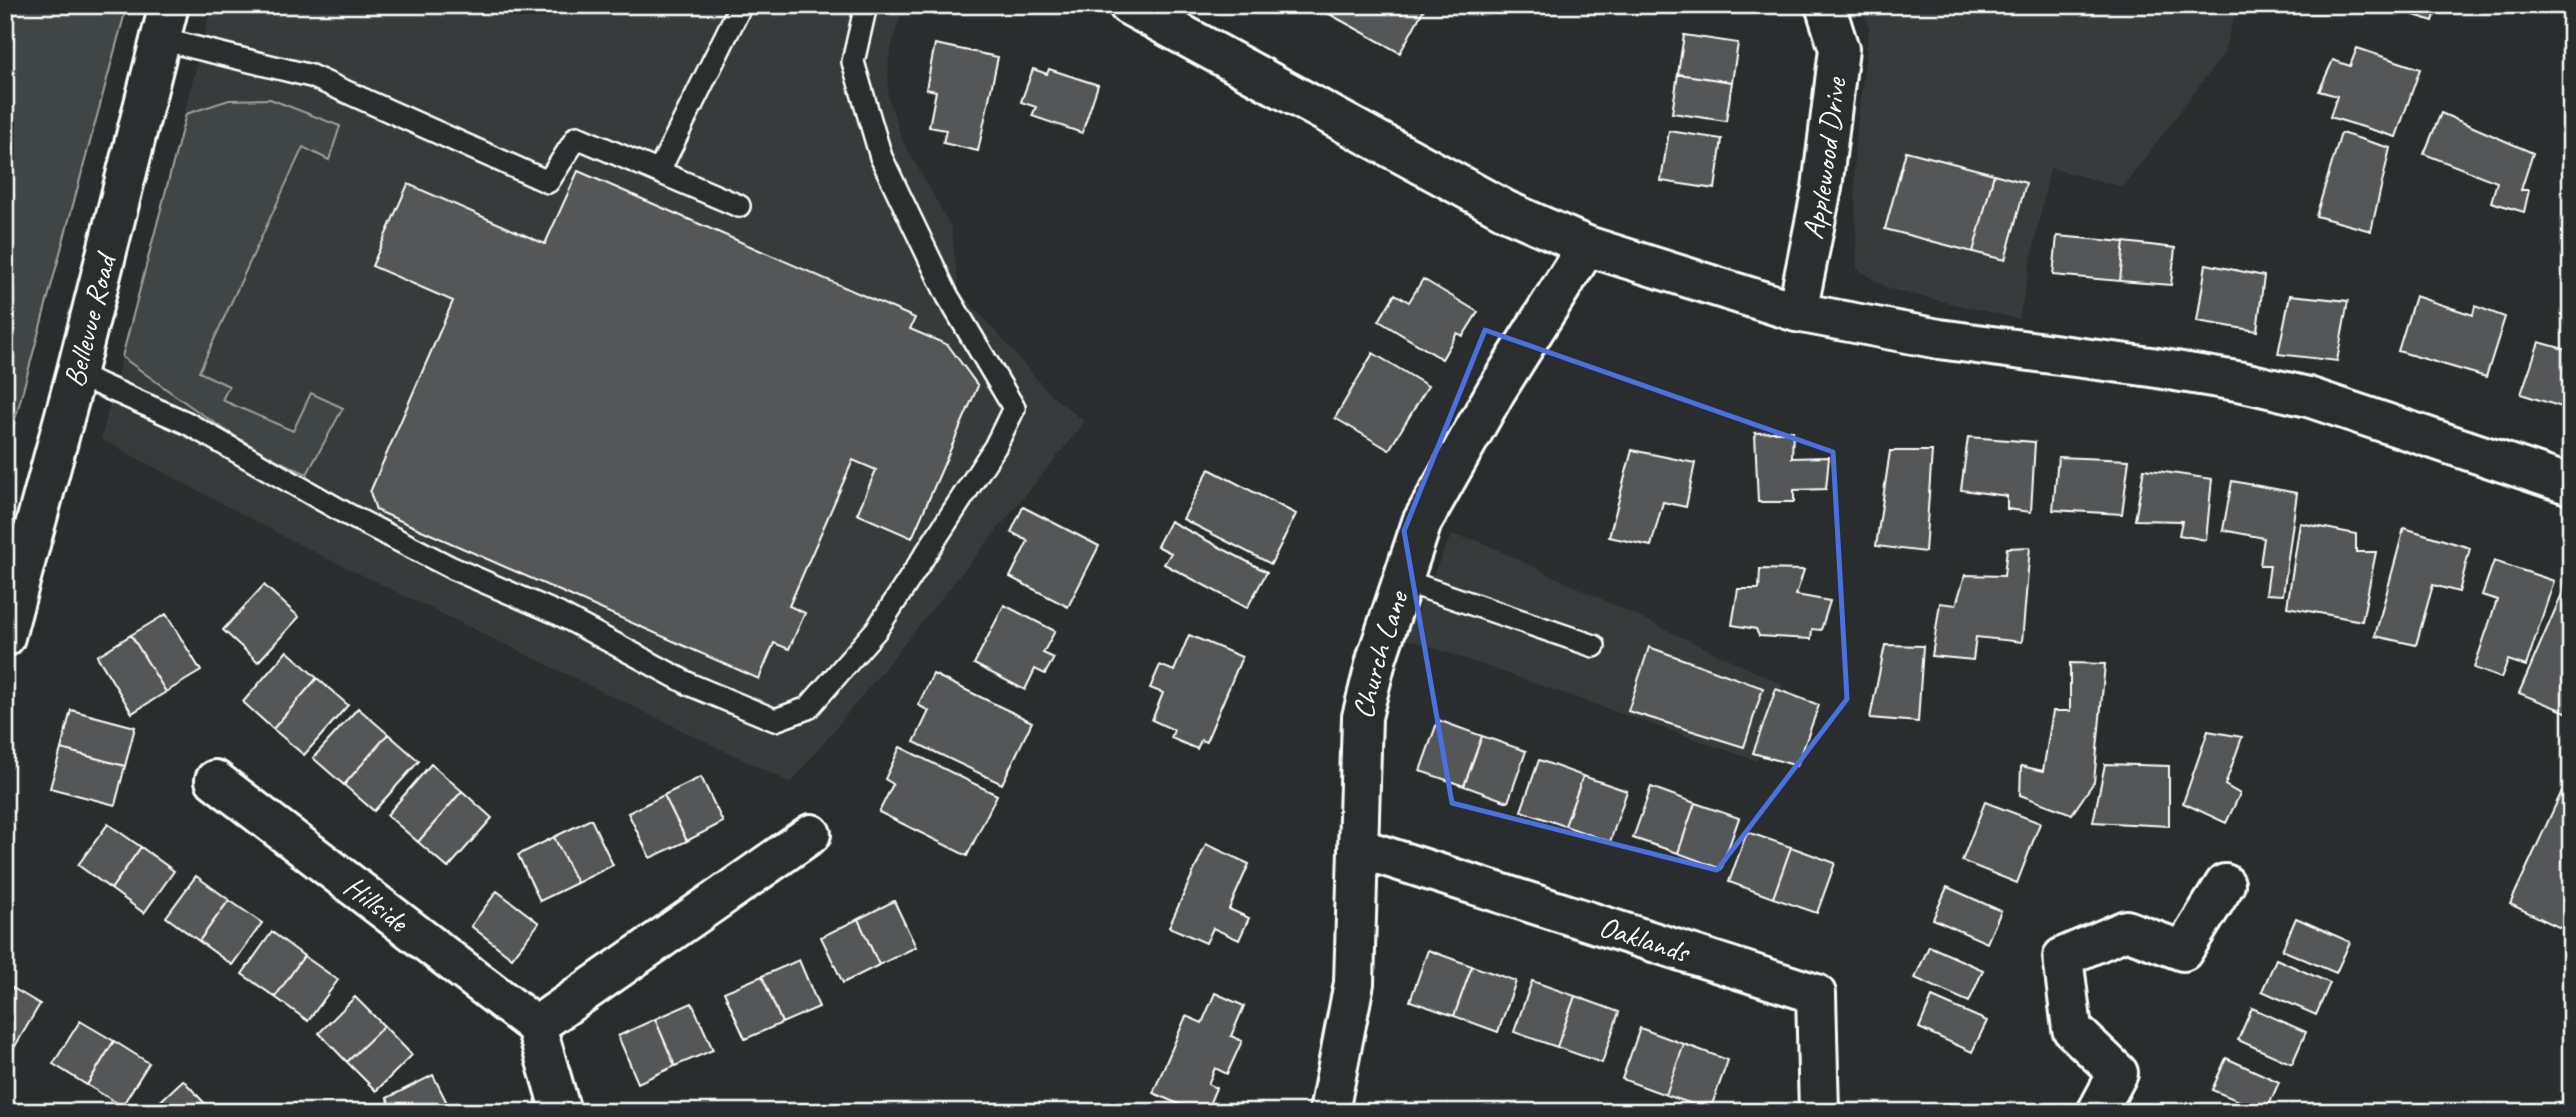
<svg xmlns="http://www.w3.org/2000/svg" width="2576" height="1117" viewBox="0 0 2576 1117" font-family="Caveat,sans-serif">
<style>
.built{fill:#373a3b}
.green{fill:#414445;stroke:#a0a2a2;stroke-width:2}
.building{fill:#555758;stroke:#fff;stroke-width:2}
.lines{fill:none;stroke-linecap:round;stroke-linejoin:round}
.lane-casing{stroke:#fff;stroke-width:26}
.street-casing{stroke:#fff;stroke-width:44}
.secondary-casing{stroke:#fff;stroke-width:44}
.lane{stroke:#2a2d2e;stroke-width:21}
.street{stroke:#2a2d2e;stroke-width:38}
.secondary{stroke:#2a2d2e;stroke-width:38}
.marked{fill:none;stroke:#4a71e0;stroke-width:5;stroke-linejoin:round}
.labels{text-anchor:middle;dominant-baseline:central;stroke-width:7;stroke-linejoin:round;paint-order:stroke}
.street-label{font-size:30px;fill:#fff;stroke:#2a2d2e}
</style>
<rect width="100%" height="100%" fill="#2a2d2e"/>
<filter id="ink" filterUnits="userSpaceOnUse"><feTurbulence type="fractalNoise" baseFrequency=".0143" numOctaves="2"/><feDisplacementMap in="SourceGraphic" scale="14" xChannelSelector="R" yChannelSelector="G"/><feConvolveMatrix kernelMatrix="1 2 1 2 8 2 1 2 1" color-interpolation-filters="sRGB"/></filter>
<g filter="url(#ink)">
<path class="built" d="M212,5H903L889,57L888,97L903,141L951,227L959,290L1050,394L1085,422L791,783L298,544L101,439Z
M1861,5H2237L2224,53L2123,187L2050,168L2019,319L1889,289L1857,269L1854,151L1869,27Z
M1451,535L1477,540L1783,685L1757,761L1405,638Z"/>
<path class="green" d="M5,5H127L5,457Z
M270,99L340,126L329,160L303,147L199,372L229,386L222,400L293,431L311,393L343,408L307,474C240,446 181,399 122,357L186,114L229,100Z"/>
<path class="building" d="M1313,5H1421L1425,7L1400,53Z
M2382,5H2438L2433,21Z
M1684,35L1738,43L1732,82L1678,74Z
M935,44L998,57L978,151L943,143L946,130L929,127L936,91L926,89Z
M2357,48L2420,69L2396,137L2330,117L2337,96L2319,91L2333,60L2350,66Z
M1033,69L1047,74L1049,69L1098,85L1082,133L1032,116L1036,107L1021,102Z
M1678,74L1732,82L1726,121L1672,113Z
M2441,113L2533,153L2521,190H2529L2524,212L2491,202L2497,182L2424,154Z
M1669,131L1722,139L1715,189L1661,181Z
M2341,133L2390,148L2371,231L2316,216Z
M1906,151L1994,174L1973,252L1885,229Z
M578,171L915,318L910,329L948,345L978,386L912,538L857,514L876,470L853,460L789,606L805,613L789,649L774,643L759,679L376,510L370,492L453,301L372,266L408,184L545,244Z
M1994,174L2026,183L2005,260L1973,252Z
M2057,236L2124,242L2120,281L2053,275Z
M2124,242L2175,248L2171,285L2120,281Z
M2206,264L2264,276L2257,331L2197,321Z
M1423,279L1478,312L1463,336L1457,333L1442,359L1379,321L1395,294L1409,302Z
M2290,295L2348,301L2337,361L2278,354Z
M2415,296L2473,315L2475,306L2505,317L2486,377L2398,351Z
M2539,342L2571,351V410L2521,394Z
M1373,353L1428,386L1389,450L1335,418Z
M1793,431L1792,458L1829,457L1826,489L1794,490V502H1758L1755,433Z
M1968,437L2035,442L2031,512L2007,509V496L1961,490Z
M1632,450L1695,463L1686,507L1663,502L1651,546L1609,537Z
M1890,451H1932L1925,552L1876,546Z
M2058,457L2129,460L2122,514L2053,510Z
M1209,469L1296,514L1271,564L1183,519Z
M2144,469L2212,479L2206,540L2179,535L2182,521L2135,520Z
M2232,481L2297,493L2283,595L2266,594L2270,565H2260L2264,538L2223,530Z
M1023,507L1099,546L1068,607L1010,577L1028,541L1011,532Z
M1170,521L1267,572L1247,608L1164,564L1171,553L1157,546Z
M2300,523L2356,534V552H2376L2362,621L2287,607Z
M2404,528L2470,548L2459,592L2433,585L2416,645L2375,636Z
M2030,547L2022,642L1976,637L1973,660L1932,656L1940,603L1956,605L1965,575L2004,576L2007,548Z
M2494,561L2554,581L2526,666L2508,660L2501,678L2474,668L2497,600L2482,595Z
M1760,569L1804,570L1796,595L1830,601L1821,630L1812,629L1811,639L1759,636L1756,629L1732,625L1738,589H1759Z
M264,585L299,617L258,662L223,630Z
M2565,587L2571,589V714L2519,693Z
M1004,605L1055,631L1043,653L1054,658L1045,674L1035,669L1025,690L974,664Z
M166,614L201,671L166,692L131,635Z
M131,635L166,692L132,713L97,656Z
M1189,635L1242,657L1206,742L1201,740L1197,749L1171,738L1174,730L1152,720L1163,693L1150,688L1160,665L1174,671Z
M1885,645L1923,646L1918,722L1870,718Z
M1649,647L1763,688L1744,747L1628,711Z
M287,651L317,678L273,729L243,702Z
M2070,663L2105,664L2094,782L2072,814L2020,795L2021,766L2043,771L2053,711H2070Z
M933,674L1032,722L1002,784L914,742L929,711L918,705Z
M317,678L348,705L304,755L273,729Z
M1776,689L1819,705L1797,766L1753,753Z
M358,708L388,734L344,785L313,758Z
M71,710L135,727L125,766L61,749Z
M1438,720L1482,736L1464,786L1420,771Z
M2208,731L2242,737L2225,785L2240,794L2226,823L2183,803Z
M388,734L419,761L374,811L344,785Z
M1482,736L1526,751L1508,802L1464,786Z
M900,747L997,795L967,856L879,812L893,784L885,779Z
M61,749L125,766L115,805L50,788Z
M1539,760L1583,776L1565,826L1521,811Z
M431,764L462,791L418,842L387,815Z
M2105,764L2169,766V826L2093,822Z
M1583,776L1627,791L1610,842L1565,826Z
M701,777L723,822L687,841L664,795Z
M1651,787L1695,803L1678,853L1633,838Z
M462,791L492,818L448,868L418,842Z
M2562,791L2571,795V933L2510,904Z
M664,795L687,841L650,858L628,813Z
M1985,802L2040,823L2017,883L1962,861Z
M1695,803L1739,818L1721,869L1678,853Z
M591,819L613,865L577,883L554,837Z
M108,824L141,847L111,889L78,865Z
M1747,832L1791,847L1773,898L1729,882Z
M554,837L577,883L540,901L518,855Z
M1206,844L1249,864L1229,909L1249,918L1239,940L1213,928L1206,943L1169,927Z
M141,847L174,871L144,913L111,889Z
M1791,847L1835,863L1817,913L1773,898Z
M196,876L229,900L199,941L166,917Z
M1947,887L2001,911L1987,943L1933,919Z
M497,891L539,923L512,958L471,926Z
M229,900L262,923L232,965L199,941Z
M894,901L916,947L879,965L858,919Z
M2296,918L2350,942L2336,973L2282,950Z
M858,919L879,965L843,983L821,937Z
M272,932L304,956L275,997L242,974Z
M1929,946L1983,970L1969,1002L1915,978Z
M1428,950L1472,966L1454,1016L1410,1001Z
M304,956L338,980L308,1021L275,997Z
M2276,959L2330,983L2316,1015L2262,991Z
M799,960L819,1007L782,1023L762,976Z
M1472,966L1516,981L1498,1032L1454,1016Z
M762,976L782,1023L745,1039L724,992Z
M1532,981L1575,996L1557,1047L1514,1032Z
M6,984L40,1004L14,1048L5,1043Z
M1215,993L1244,1006L1231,1036L1242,1041L1227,1074L1215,1068L1208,1084L1216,1088L1206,1112H1197L1153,1093L1186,1016L1202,1023Z
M1575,996L1619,1012L1602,1063L1557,1047Z
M355,997L384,1026L347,1062L319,1033Z
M1932,997L1987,1021L1972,1052L1919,1028Z
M692,1003L713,1050L675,1066L655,1019Z
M2252,1008L2306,1032L2292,1064L2238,1040Z
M655,1019L675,1066L638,1083L618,1036Z
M80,1021L114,1041L87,1085L53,1064Z
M384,1026L412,1055L376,1091L347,1062Z
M1640,1028L1684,1044L1666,1095L1622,1079Z
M114,1041L149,1063L122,1106L87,1085Z
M1684,1044L1728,1060L1710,1110L1666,1095Z
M2226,1058L2279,1082L2266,1112L2212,1090Z
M433,1075L451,1111L394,1112L387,1098Z
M183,1080L210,1109L207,1112H149Z"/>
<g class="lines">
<g class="lane-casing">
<path id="lane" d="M160,39L311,76L548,182L577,137L739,206
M659,171L741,5
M76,374L187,423L345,513L452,568L559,614L691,685L775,720L808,708L877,629L995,447L1014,408L947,295L881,157L853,62L866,5
M1402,580L1594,646"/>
</g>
<g class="street-casing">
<g id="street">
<path id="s1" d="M1797,312L1822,188L1839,49L1825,5"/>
<path id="s2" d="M5,637L76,374L169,5"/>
<path id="s3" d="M215,780L536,1026L561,1112"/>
<path id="s4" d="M1359,848L1816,994L1819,1112"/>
<path d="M536,1026L811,834"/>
<path id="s5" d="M1329,1112L1354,983L1362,717L1377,657L1422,522L1496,391L1587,246"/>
<path d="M2097,1112L2118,1073L2072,1029L2063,957L2126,930L2183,951L2225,884"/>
</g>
</g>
<g class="secondary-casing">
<path id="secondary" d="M1128,5L1507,211L1587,246L1797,312L1939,339L2151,367L2243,382L2308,397L2571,485"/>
</g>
<use href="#lane" class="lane"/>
<use href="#street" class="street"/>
<use href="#secondary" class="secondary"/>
</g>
</g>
<path class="marked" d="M1485,330L1833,452L1847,699L1717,870L1452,803L1404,531Z"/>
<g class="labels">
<g class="street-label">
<text stroke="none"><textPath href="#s1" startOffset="156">Applewood Drive</textPath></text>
<text stroke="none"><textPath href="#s2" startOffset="327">Bellevue Road</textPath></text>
<text stroke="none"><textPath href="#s5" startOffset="462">Church Lane</textPath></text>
<text stroke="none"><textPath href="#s3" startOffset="203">Hillside</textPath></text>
<text stroke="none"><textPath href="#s4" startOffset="299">Oaklands</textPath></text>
</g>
</g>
<rect width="2576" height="1117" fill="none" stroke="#2a2d2e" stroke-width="28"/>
<rect x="14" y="14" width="2548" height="1089" fill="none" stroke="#fff" stroke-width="2.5" filter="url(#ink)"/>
</svg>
